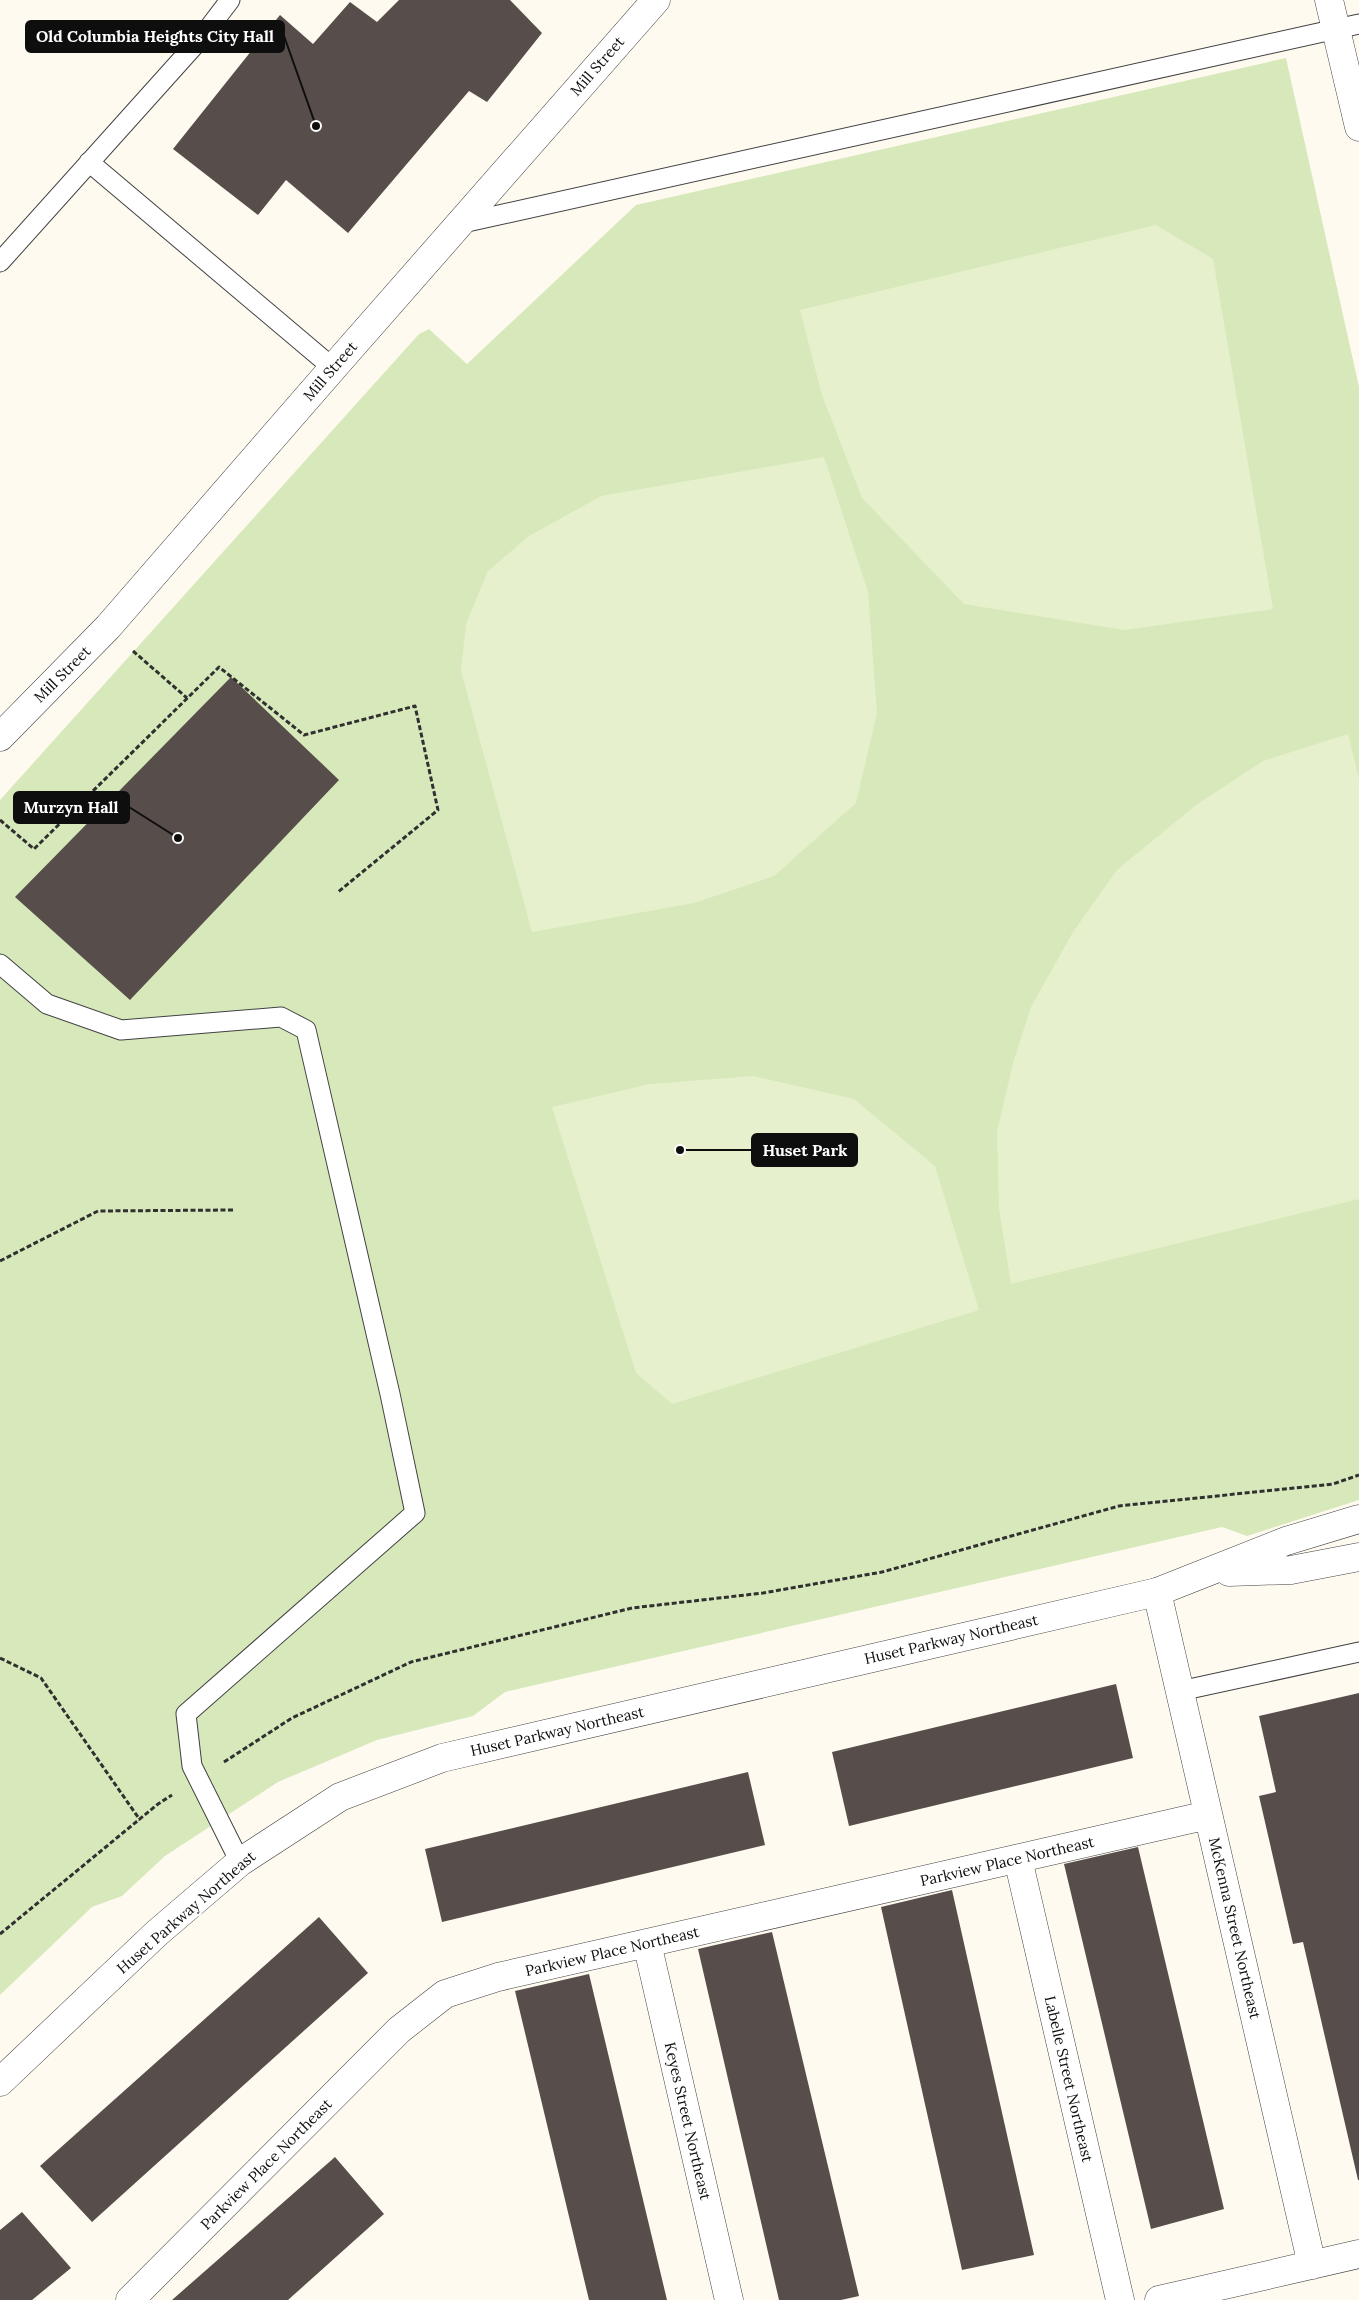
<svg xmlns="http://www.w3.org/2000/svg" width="1359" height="2300" viewBox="0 0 1359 2300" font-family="Lora,serif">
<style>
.green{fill:#d7e9ba}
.pitch{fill:#e7f0cc}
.building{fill:#574e4b}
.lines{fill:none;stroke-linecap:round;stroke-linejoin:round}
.service-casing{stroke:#414141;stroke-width:21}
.minor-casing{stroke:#414141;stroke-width:29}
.tertiary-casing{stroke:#414141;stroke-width:29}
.path{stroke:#303030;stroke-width:3;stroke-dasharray:5 2.5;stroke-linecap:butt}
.service{stroke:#fff;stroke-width:19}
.minor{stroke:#fff;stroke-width:28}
.tertiary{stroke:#fff;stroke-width:28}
.labels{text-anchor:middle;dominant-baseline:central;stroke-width:5;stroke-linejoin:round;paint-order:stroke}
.street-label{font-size:15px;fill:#0e0e0e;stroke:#fff}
.leader{fill:none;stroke:#0e0e0e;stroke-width:2}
.callout-dot{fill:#0e0e0e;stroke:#fff;stroke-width:2}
.callout{fill:#0e0e0e;stroke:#0e0e0e;stroke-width:2}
.callout-label{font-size:16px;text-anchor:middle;font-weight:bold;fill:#fff}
</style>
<rect width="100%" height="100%" fill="#fffaf0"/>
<path class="green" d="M1286,58L1359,387V1500L1247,1536L1222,1527L505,1692L473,1716L377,1740L278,1782L165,1856L122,1896L92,1907L0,1995V800L419,334L429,329L467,364L636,205Z"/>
<path class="pitch" d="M1156,225L1213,259L1273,609L1124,630L964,604L862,498L822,395L800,310Z
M824,457L868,592L877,713L856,803L774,876L694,903L532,932L461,671L466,624L488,571L529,536L601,496Z
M1348,734L1359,779V1199L1011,1284L999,1208L997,1132L1013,1063L1031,1007L1073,932L1117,870L1196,805L1263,761Z
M753,1076L854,1099L935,1166L979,1310L672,1404L636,1373L552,1107L650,1084Z"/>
<path class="building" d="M399,0H510L542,33L487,102L469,91L348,233L286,180L258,215L173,149L280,15L313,44L350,2L377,22Z
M231,677L339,780L130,1000L15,897Z
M1116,1684L1133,1758L849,1826L832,1752Z
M1359,1693V2180H1358L1303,1942L1293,1944L1259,1796L1276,1792L1259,1716Z
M748,1772L765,1845L442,1922L425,1849Z
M1138,1847L1224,2209L1151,2229L1064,1864Z
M952,1890L1034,2255L962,2270L881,1907Z
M319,1917L368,1973L92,2222L40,2166Z
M772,1932L859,2296L841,2300H779L698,1949Z
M589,1974L667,2300H589L515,1991Z
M335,2157L384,2214L288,2300H172Z
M22,2212L71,2268L32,2300H0V2230Z"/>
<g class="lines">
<g class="service-casing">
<path id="service" d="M89,162L333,368
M458,224L1359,24
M0,262L202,37L230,0
M0,964L47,1004L121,1030L281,1017L306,1030L390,1394L415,1513L186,1714L192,1766L240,1862
M1180,1691L1359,1652"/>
</g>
<g class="minor-casing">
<path id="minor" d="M0,737L108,627L333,368L656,0
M1157,1592L1312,2265
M1018,1859L1120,2300
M647,1943L729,2300
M130,2300L399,2030L445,1994L498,1977L1208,1815
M1159,2300L1359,2254"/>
</g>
<g class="tertiary-casing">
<path id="tertiary" d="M1329,0L1359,127
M1229,1572L1291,1570L1359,1557
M0,2082L157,1933L240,1862L340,1797L442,1758L1157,1592L1286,1541L1359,1519"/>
</g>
<path class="path" d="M133,651L187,698
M0,820L34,849L219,667L304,735L415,706L438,810L338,892
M0,1261L98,1211L233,1210
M0,1658L41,1678L140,1820
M224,1762L292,1718L411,1662L632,1608L763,1593L882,1572L1119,1506L1333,1484L1359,1475
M0,1934L158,1804L172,1795"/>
<use href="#service" class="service"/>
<use href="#minor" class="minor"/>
<use href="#tertiary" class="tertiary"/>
</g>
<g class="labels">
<g class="street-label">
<text transform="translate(597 66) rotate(-49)">Mill Street</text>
<text transform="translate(330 371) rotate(-49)">Mill Street</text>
<text transform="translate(62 674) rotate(-45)">Mill Street</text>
<text transform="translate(951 1639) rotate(-13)">Huset Parkway Northeast</text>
<text transform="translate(557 1731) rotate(-13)">Huset Parkway Northeast</text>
<text transform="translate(1007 1861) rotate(-13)">Parkview Place Northeast</text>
<text transform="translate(186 1912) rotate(-41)">Huset Parkway Northeast</text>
<text transform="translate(1235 1928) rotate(77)">McKenna Street Northeast</text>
<text transform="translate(612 1951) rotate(-13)">Parkview Place Northeast</text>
<text transform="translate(1069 2079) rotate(77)">Labelle Street Northeast</text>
<text transform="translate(688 2121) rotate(77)">Keyes Street Northeast</text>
<text transform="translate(266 2164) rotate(-45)">Parkview Place Northeast</text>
</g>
</g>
<path class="leader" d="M316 126L284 36M178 838L129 807M680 1150L752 1150"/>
<g class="callout-dot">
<circle cx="316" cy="126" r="5"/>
<circle cx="178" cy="838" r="5"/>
<circle cx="680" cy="1150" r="5"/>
</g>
<g class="callout">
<rect x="26" y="21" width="258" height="31" rx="5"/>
<rect x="14" y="792" width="115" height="31" rx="5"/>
<rect x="752" y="1134" width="105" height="32" rx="5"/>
</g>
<g class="callout-label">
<text x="155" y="42">Old Columbia Heights City Hall</text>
<text x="71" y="813">Murzyn Hall</text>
<text x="805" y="1156">Huset Park</text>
</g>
</svg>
